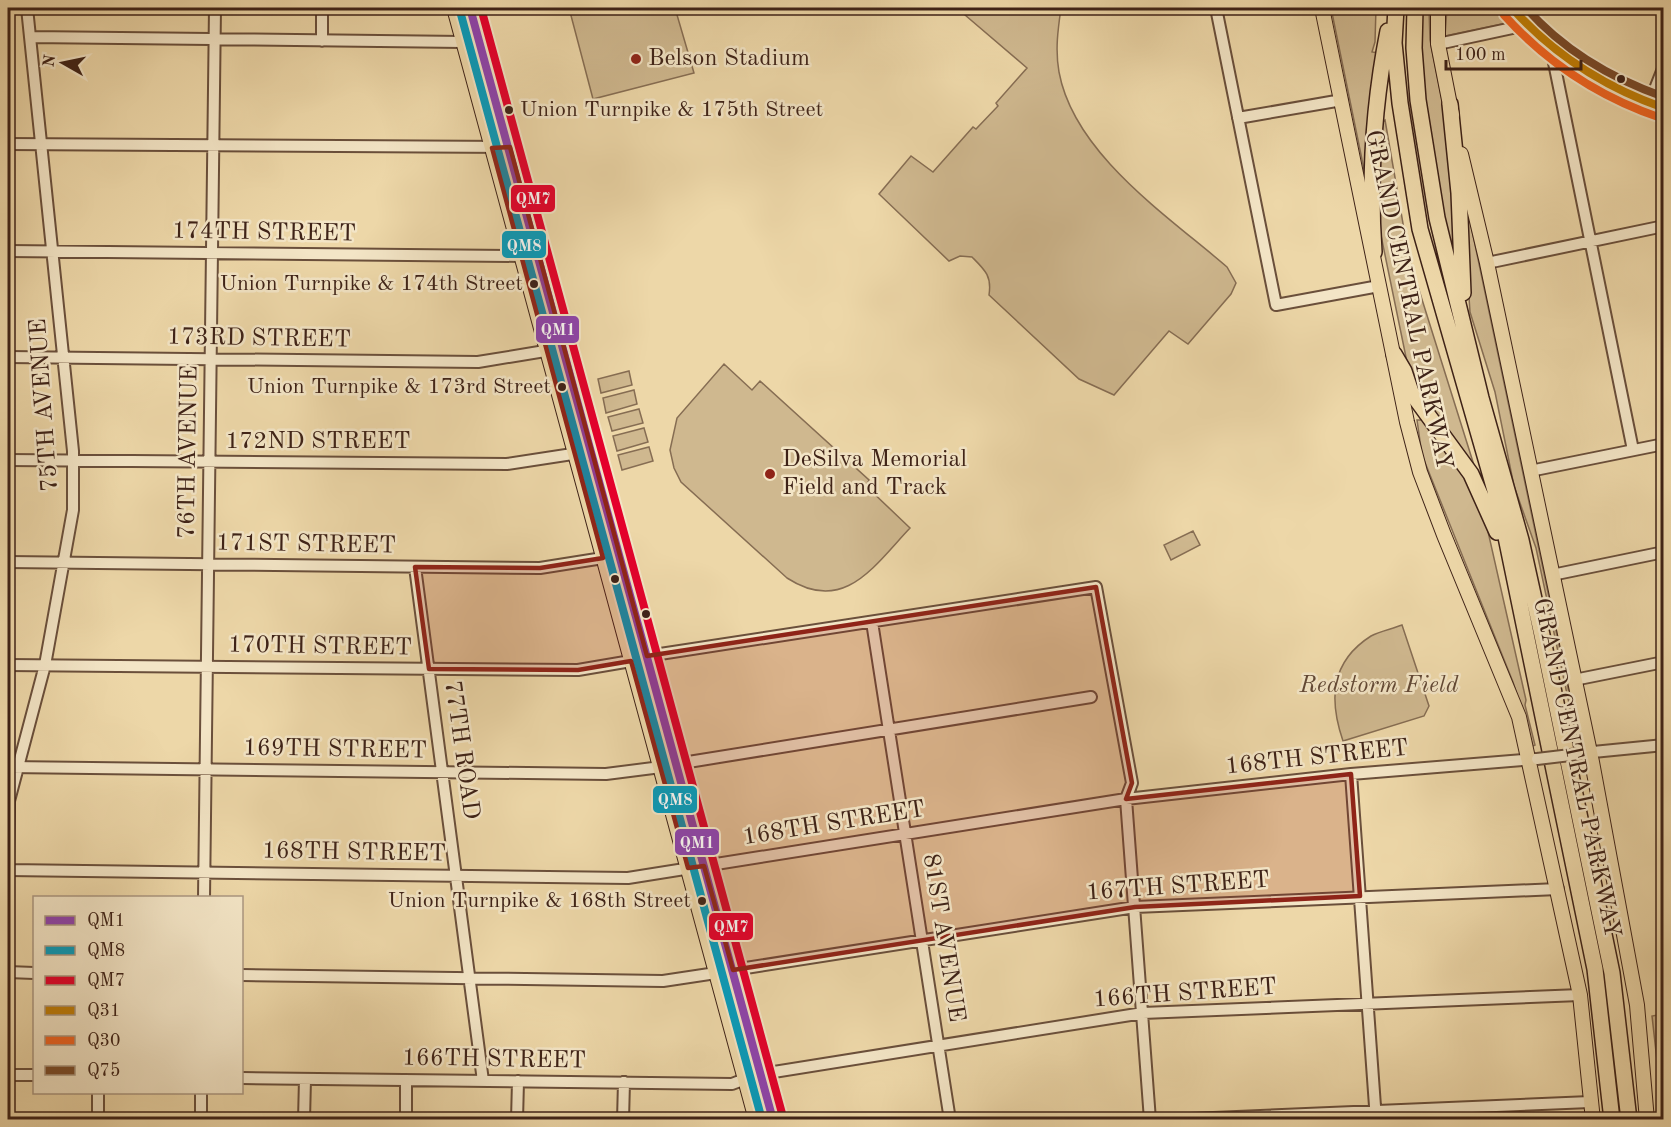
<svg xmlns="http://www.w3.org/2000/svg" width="1671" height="1127" viewBox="0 0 1671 1127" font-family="'Old Standard TT',serif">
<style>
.green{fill:#cfb88f;stroke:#866d53;stroke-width:1.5}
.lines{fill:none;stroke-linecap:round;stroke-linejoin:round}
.minor-casing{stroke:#6a4f3b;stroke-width:14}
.major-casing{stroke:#3e2217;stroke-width:16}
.highway-casing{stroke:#3e2217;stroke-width:18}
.minor{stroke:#f3e5c6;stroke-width:10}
.major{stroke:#edd7a8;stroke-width:14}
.highway{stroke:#edd7a8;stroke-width:15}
.minor-bridge-casing{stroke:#6a4f3b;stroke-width:14;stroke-linecap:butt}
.minor-bridge{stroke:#f3e5c6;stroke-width:10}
.bus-1-casing{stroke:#f3e5c6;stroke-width:12}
.bus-2-casing{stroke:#f3e5c6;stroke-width:12}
.bus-3-casing{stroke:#f3e5c6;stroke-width:12}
.bus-4-casing{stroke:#f3e5c6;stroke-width:12}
.bus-5-casing{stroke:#f3e5c6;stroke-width:12}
.bus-6-casing{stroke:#f3e5c6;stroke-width:12}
.bus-1{stroke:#8e44ad;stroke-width:8}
.bus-2{stroke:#069cbc;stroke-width:8}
.bus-3{stroke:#e4002b;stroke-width:8}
.bus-4{stroke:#c07e07;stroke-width:8}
.bus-5{stroke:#f26522;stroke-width:8}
.bus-6{stroke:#7a4b2a;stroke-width:8}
.marked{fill:#8f2418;fill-opacity:0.2;stroke:#8f2418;stroke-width:4.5;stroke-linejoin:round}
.poi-dot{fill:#8f2418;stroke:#f3e5c6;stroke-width:2}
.bus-dot{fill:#3e2217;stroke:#f3e5c6;stroke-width:2}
.labels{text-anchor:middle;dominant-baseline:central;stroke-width:5;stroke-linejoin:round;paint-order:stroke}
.bus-label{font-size:22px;fill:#3e2217;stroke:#f3e5c6;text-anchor:end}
.poi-label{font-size:24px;fill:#3e2217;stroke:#f3e5c6;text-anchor:start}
.street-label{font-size:24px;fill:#3e2217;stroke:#f3e5c6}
.park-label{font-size:24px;font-style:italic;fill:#624835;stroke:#f3e5c6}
.line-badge{stroke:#f3e5c6;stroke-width:2}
.badge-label{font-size:16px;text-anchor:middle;font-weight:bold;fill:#fff}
</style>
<rect width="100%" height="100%" fill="#edd7a8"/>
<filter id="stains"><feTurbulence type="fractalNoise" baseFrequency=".00333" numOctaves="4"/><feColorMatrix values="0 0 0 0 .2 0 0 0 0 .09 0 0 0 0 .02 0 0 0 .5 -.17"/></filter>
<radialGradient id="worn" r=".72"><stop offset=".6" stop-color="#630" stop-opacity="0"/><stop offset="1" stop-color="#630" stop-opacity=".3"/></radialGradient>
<path class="green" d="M569,8H675L694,73L593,99Z
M972,8H1061C1058,29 1055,50 1059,72C1074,154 1168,216 1227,267L1236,283L1231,294L1188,344L1169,331L1114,395L1079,379L989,295C992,276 985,270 972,257L960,256L949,261L879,194L911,156L933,172L973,127L976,129L998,106L996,103L1027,68L965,15Z
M1331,8H1376L1375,42L1372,52L1379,53L1368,189Z
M1418,8H1429L1430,40L1448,130L1455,246L1452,247C1429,169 1422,89 1418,8Z
M1447,8H1503L1516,21L1445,36Z
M1385,120L1409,258L1478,478L1428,411L1408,367L1377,216L1381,123Z
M1461,178L1579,740L1577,741L1536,548L1514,486L1495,392L1470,312Z
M724,364L752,390L760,381L869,480L866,486L910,528C874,566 844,615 787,578L681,482L674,468L670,450L677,418Z
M629,371L632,385L601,393L598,379Z
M634,390L637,404L606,413L603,398Z
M639,409L643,423L612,431L608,417Z
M1417,420H1425L1462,467L1482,505L1526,700L1525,705L1535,745L1533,746L1513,682L1422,455Z
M644,428L648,442L617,451L613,436Z
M649,447L653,461L622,470L618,455Z
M1193,531L1200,545L1171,560L1164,545Z
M1402,625L1429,706L1424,716L1343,741C1329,700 1330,662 1371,636C1380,631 1392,629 1402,625Z
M1663,1014H1664L1663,1114L1652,1016Z"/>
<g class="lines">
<g class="minor-casing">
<path id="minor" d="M322,8V41
M1216,8L1276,305L1379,286
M1512,8C1551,55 1605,90 1664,108
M30,37L463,42
M1438,44L1527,25
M1551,48L1633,450
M1649,104L1664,66
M1238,118L1342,100
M8,144L510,147
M8,251L521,256
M1487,263L1664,226
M8,357L478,362L545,351
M8,460L507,464L592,451
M1530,471L1664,444
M8,562L540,568L603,558
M415,567L483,1081
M1552,575L1664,552
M872,622L950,1120
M647,656L1096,587L1132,783L1126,799L1150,1120
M8,665L578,670L631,661
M1574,680L1664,662
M1583,753L1664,745
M676,764L1091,697
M8,767L606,774L661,767
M1351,774L1376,1120
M8,865L9,801L45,665L73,510V451L27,8
M8,870L628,878L1126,799L1351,774L1535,759
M204,898L215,8
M733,970L1135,907L1558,889
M8,972L34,973
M242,975L663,981L716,973
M761,1074L1143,1013L1580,995
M8,1075H34
M242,1078L732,1084L745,1079
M98,1120V1092
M201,1120V1092
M304,1120L305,1079
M406,1120V1080
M517,1120L518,1081
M623,1120L624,1082
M1166,1120L1590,1102"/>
</g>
<g class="major-casing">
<path id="major" d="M454,8L756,1120
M470,8L773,1120
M1322,8L1407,422L1420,472L1444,535L1519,717L1580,995L1593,1120
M1438,8V44L1452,115
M1461,154L1487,263L1592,762L1637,1005L1647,1120"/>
</g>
<g class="highway-casing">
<path id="highway" d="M1396,8L1394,43L1400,103L1420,229L1500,508L1595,969L1612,1120
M1415,8L1414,48L1418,100L1437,218L1481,398L1521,540L1542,635L1612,973L1629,1120
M1450,104L1459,193L1463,293
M1374,252C1369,179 1374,102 1388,31
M1394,354L1404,371L1411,392L1471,474L1497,532"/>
</g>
<use href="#minor" class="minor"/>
<use href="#major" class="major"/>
<use href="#highway" class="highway"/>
<g class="minor-bridge-casing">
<path id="minor-bridge" d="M1537,759L1579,754"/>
</g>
<use href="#minor-bridge" class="minor-bridge"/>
<g class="bus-1-casing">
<path id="bus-1" d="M470,8L773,1120"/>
</g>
<g class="bus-2-casing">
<path id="bus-2" d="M460,11L762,1120"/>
</g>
<g class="bus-3-casing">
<path id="bus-3" d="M481,8L783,1117"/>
</g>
<g class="bus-4-casing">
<path id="bus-4" d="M1512,8C1554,55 1604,87 1664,108"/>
</g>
<g class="bus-5-casing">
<path id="bus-5" d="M1504,15C1548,64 1599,97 1661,118"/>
</g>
<g class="bus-6-casing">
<path id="bus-6" d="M1526,8C1563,50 1610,78 1664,97"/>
</g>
<use href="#bus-1" class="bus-1"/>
<use href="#bus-2" class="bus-2"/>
<use href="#bus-3" class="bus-3"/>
<use href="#bus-4" class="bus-4"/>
<use href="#bus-5" class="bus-5"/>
<use href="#bus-6" class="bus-6"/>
</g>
<path class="marked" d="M510,147L647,656L1096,587L1132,783L1126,799L1351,774L1360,896L1135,907L733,970L704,866L688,868L631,661L578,670L429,669L415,567L540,568L603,558L492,148Z"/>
<g class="poi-dot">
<circle cx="636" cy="59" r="6"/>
<circle cx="770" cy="474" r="6"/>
</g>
<g class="bus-dot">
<circle cx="1621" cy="79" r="5"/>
<circle cx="509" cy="110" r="5"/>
<circle cx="534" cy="284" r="5"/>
<circle cx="562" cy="387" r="5"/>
<circle cx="615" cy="579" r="5"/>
<circle cx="646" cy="614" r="5"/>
<circle cx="702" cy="901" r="5"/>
</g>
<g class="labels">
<g class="bus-label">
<text x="520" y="110" text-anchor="start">Union Turnpike &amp; 175th Street</text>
<text x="523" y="284">Union Turnpike &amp; 174th Street</text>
<text x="551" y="387">Union Turnpike &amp; 173rd Street</text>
<text x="691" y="901">Union Turnpike &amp; 168th Street</text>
</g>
<g class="poi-label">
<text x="648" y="59">Belson Stadium</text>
<text x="782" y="460">DeSilva Memorial<tspan x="782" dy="28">Field and Track</tspan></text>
</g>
<g class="street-label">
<text transform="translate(264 233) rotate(1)">174TH STREET</text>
<text transform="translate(1408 300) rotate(78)">GRAND CENTRAL PARKWAY</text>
<text transform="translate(259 339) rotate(1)">173RD STREET</text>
<text transform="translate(45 405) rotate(-94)">75TH AVENUE</text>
<text x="318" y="442">172ND STREET</text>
<text transform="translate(189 452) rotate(-89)">76TH AVENUE</text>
<text transform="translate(306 545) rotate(1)">171ST STREET</text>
<text transform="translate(320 647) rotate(1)">170TH STREET</text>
<text transform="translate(335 750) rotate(1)">169TH STREET</text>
<text transform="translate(461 750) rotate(82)">77TH ROAD</text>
<text transform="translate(1317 758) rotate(-6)">168TH STREET</text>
<text transform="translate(1576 768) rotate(78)">GRAND CENTRAL PARKWAY</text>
<text transform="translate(834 824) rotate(-9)">168TH STREET</text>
<text transform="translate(354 853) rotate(1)">168TH STREET</text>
<text transform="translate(1178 887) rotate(-4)">167TH STREET</text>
<text transform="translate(943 938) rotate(81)">81ST AVENUE</text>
<text transform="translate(1185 994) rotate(-4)">166TH STREET</text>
<text transform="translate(494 1060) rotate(1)">166TH STREET</text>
</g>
<g class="park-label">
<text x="1379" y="686">Redstorm Field</text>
</g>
</g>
<g class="line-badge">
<rect x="510" y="184" width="46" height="29" rx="6" fill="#e4002b"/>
<rect x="501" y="230" width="46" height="29" rx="6" fill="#069cbc"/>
<rect x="535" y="315" width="45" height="29" rx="6" fill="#8e44ad"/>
<rect x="652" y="785" width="46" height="29" rx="6" fill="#069cbc"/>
<rect x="674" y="828" width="46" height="28" rx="6" fill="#8e44ad"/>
<rect x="708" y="912" width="46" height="29" rx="6" fill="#e4002b"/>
</g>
<g class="badge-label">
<text x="533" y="204">QM7</text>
<text x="524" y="251">QM8</text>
<text x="558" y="335">QM1</text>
<text x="675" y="805">QM8</text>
<text x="697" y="848">QM1</text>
<text x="731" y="932">QM7</text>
</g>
<rect width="1671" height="1127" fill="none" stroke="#edd7a8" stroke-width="30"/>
<rect x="9" y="9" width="1653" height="1109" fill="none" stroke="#3e2217" stroke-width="3"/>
<rect x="15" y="15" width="1641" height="1097" fill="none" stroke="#3e2217" stroke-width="1.5"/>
<rect x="33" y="896" width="210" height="198" fill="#f3e5c6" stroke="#ab9780" stroke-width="1.5"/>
<rect x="45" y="916" width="30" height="9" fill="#8e44ad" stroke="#ab9780" stroke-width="1.5"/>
<text x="87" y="926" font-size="18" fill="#3e2217">QM1</text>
<rect x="45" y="946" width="30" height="9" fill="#069cbc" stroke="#ab9780" stroke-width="1.5"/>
<text x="87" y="956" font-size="18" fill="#3e2217">QM8</text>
<rect x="45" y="976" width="30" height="9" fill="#e4002b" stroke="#ab9780" stroke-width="1.5"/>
<text x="87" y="986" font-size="18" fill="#3e2217">QM7</text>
<rect x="45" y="1006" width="30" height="9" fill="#c07e07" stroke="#ab9780" stroke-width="1.5"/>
<text x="87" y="1016" font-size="18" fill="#3e2217">Q31</text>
<rect x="45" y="1036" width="30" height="9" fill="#f26522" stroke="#ab9780" stroke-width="1.5"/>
<text x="87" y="1046" font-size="18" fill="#3e2217">Q30</text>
<rect x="45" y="1066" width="30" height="9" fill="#7a4b2a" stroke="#ab9780" stroke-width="1.5"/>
<text x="87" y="1076" font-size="18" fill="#3e2217">Q75</text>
<g transform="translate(63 63) rotate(279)" stroke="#f3e5c6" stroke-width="4.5" paint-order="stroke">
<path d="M0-4.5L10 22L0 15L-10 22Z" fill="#3e2217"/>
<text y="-9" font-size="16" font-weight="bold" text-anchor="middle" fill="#3e2217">N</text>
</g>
<path d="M1446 60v9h135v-9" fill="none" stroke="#3e2217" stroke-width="3"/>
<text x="1455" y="60" font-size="18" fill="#3e2217" stroke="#f3e5c6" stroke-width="4.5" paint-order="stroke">100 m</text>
<rect width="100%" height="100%" filter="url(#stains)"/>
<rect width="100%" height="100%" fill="url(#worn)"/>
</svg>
